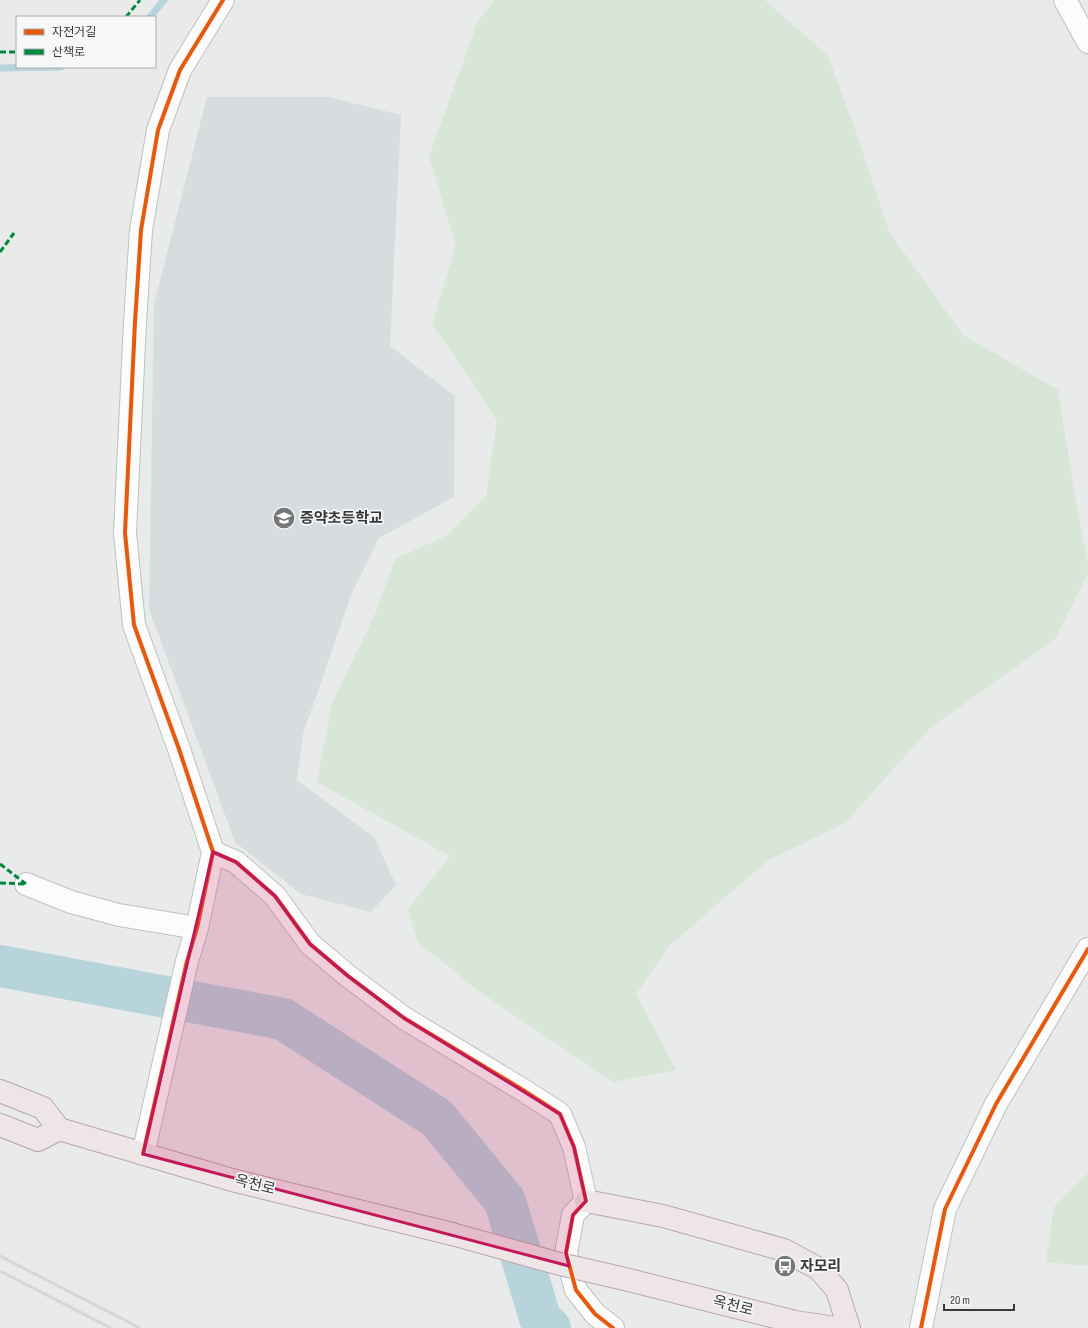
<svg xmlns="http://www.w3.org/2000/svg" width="1088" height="1328" viewBox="0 0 1088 1328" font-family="'Sofia Sans Condensed','Noto Sans KR',sans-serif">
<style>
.built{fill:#d7dcde}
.green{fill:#d7e6d7}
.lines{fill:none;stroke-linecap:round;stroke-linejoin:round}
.stream{stroke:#b7d3dc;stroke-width:7}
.river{stroke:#b7d3dc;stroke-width:42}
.street-casing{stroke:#bfc0c0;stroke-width:24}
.primary-casing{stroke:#b8a7ab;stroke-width:24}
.street{stroke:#fcfcfc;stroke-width:22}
.primary{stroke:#eee5e7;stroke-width:22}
.rail{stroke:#d5d6d6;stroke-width:3}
.primary-bridge-casing{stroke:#b8a7ab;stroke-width:24;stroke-linecap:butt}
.primary-bridge{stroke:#eee5e7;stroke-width:22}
.quiet{stroke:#00873e;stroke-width:3;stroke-dasharray:6 3;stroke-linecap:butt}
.cycleway-casing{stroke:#f5f7f9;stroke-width:6}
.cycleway{stroke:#e8590c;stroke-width:4}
.marked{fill:#c2185b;fill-opacity:0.2;stroke:#c2185b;stroke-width:3;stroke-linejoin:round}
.labels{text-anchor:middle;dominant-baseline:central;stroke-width:3.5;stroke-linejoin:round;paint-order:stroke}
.poi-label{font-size:15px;font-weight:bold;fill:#38393a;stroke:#f5f7f9;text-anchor:start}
.street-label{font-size:15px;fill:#38393a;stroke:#f5f7f9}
</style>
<rect width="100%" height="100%" fill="#e9eaea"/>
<path class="built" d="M207,97H328L401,115L390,346L455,396L454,497L379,538L351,595L303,734L297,780L374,837L396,885L371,912L301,894L235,842L149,609L154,304Z"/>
<path class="green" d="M495,0H765L828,56L861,146L889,232L963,335L1058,390L1074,491L1088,566V573L1055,639L930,728L845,823L767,861L669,946L636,994L676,1070L613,1082L477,990L417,941L408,909L450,856L317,782L332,703L376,612L395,559L448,535L486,496L497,421L471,380L432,324L456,246L429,156L478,21Z
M1088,1173V1266L1046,1262L1054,1207Z"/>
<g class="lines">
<path class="stream" d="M150,17L164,0
M0,68L61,67"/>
<path class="river" d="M0,966L283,1019L437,1118L505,1201L540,1318L550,1328"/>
<g class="street-casing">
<path id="street" d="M1065,0L1088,42
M213,852L236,862L275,896L310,944L348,976L404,1018L523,1090L560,1114L574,1147L586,1201L573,1215L566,1253L576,1290L595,1314L613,1328
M26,884L71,902L119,915L197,928
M143,1154L187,961L197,928L213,852L179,749L134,625L125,533L135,322L141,230L158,130L180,70L223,0
M921,1328L945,1209L996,1104L1088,949"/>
</g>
<g class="primary-casing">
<path id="primary" d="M0,1091L43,1108L59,1129L232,1180L452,1234
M0,1125L38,1140L59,1129
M586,1201L663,1216L784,1250L819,1269L837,1290L849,1328
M629,1280L795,1322L836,1328"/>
</g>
<use href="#street" class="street"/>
<use href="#primary" class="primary"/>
<path class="rail" d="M0,1256L140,1328
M0,1271L111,1328"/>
<g class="primary-bridge-casing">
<path id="primary-bridge" d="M452,1234L560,1264L629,1280"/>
</g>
<use href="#primary-bridge" class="primary-bridge"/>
<path class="quiet" d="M126,17L140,0
M0,52H17
M0,252L14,233
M0,864L26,884
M0,883L26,884"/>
<g class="cycleway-casing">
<path id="cycleway" d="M213,852L236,862L275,896L310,944L348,976L404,1018L523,1090L560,1114L574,1147L586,1201L573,1215L566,1253L576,1290L595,1314L613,1328
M143,1154L187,961L197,928L213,852L179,749L134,625L125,533L135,322L141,230L158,130L180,70L223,0
M921,1328L945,1209L996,1104L1088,949"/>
</g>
<use href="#cycleway" class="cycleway"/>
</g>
<path class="marked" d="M213,852L236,862L275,896L310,944L348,976L404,1018L560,1114L574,1147L586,1201L573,1215L566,1253L569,1266L143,1154Z"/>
<defs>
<g id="school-disc" transform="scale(1.15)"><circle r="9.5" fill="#767778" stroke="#f5f7f9"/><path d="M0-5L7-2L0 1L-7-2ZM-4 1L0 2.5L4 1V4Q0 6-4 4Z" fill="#fff"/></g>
<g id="bus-disc" transform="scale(1.15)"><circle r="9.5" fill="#767778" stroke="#f5f7f9"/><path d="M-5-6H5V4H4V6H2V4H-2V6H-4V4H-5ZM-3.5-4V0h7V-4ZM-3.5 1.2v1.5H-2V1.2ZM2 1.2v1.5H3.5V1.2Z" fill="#fff"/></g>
</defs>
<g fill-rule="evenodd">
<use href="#school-disc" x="284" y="518"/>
<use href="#bus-disc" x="785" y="1266"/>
</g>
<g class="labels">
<g class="poi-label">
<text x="300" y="518">증약초등학교</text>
<text x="800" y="1266">자모리</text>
</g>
<g class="street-label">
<text transform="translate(255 1185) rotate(14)">옥천로</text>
<text transform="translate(733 1306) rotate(14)">옥천로</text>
</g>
</g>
<rect x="16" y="16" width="140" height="52" fill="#f5f7f9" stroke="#a9abad"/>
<rect x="24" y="29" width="20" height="6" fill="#e8590c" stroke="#a9abad"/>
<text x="52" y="36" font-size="12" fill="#38393a">자전거길</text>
<rect x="24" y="49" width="20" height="6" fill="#00873e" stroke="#a9abad"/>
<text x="52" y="56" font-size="12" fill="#38393a">산책로</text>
<path d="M944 1304v6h70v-6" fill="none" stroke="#38393a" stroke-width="2"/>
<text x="950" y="1304" font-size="12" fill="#38393a" stroke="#f5f7f9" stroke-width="3" paint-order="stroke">20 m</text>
</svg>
